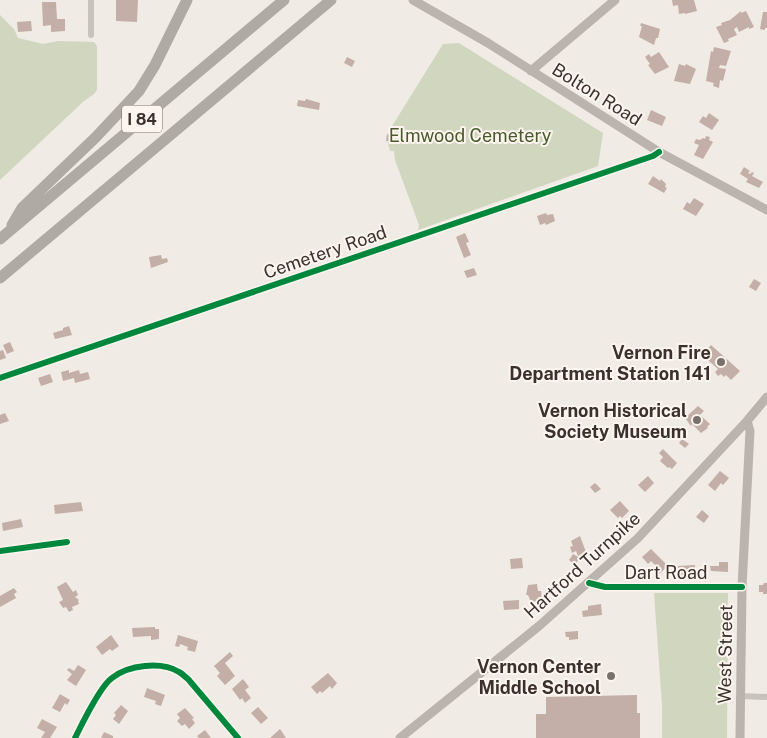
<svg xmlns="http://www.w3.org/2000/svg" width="767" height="738" viewBox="0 0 767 738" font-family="'Public Sans',sans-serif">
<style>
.green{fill:#d1d6bf}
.building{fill:#c3afa7}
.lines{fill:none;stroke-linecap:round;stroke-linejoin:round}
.street{stroke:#c9c3be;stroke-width:6}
.secondary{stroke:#bab3ae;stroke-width:9}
.highway{stroke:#afaaa4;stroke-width:11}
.cycleway-casing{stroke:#fbf5ee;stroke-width:9}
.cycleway{stroke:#00873e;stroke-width:6}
.poi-dot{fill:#7a716c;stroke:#fbf5ee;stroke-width:2}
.labels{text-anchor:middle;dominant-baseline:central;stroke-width:4;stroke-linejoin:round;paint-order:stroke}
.shield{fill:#fbf5ee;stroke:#756b66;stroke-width:1}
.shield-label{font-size:16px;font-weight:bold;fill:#3b302b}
.street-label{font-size:18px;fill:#3b302b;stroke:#fbf5ee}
.park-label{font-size:18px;fill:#4a5a2e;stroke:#fbf5ee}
.poi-label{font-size:18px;font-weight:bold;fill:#3b302b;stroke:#fbf5ee;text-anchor:end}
</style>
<rect width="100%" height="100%" fill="#f0ebe5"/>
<path class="green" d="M0,15L14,29L18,38L43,44L58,41L94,42L97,46V90L94,94L84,101L0,180Z
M459,43L603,133L598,166L418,230L419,225L395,160L394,151H390L388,143L389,131L443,44Z
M654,593H728L727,738H662V705Z"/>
<path class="building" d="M116,0H138L137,22L116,21Z
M672,0H694L697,11L685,14V13L679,14L678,5L673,6Z
M42,2H56L57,19H65V31L51,32V25L43,26Z
M741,11V13L746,11L754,27L749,29V27L739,32L737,27L734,29L737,35L728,39L729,41L724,43L716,27L722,25L721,23L730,20Z
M763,12H767V28H765V30L760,29Z
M31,21L32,31L18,32L17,22Z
M641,23L660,29L658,38H656L654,45L639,37L642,26H640Z
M714,47L731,51L726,66L720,65L719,68L726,69L723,81L720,80L719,88L713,86L714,83L706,81L711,51L713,52Z
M659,52L669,67L655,74L648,65L650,64L645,57L649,54L651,57Z
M347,57L355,61L352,67L344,63Z
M679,64L685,66L686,64L696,69L690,84L674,81Z
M306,99L320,103L319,110L297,106L298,100L305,101Z
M651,110L666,117L662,126L647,120Z
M709,113L719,120L712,130L699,122L703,116L706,118Z
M387,134L393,135L392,142L386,141Z
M706,136L710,137L709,140L713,142L703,159L694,155L699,145L694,143L696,139L700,140L703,138L705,139Z
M744,167L750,171L748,173L750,174L752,172L754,173L752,176L763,182L759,188L746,182L748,179L740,174Z
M653,176L660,181L661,179L666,184L665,187L667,188L664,193L648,184Z
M694,198L704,204L696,216L683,209L687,202L690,204Z
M546,213L547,215L553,214L555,221L546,225L545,223L540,225L537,216Z
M465,233L469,242L466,243L471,255L464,258L456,237Z
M161,255L162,259L167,258L168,262L151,268L149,257Z
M474,268L477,275L467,278L464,271Z
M754,279L761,283L756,291L749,287Z
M69,326L72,335L55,339L53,333L63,330V328Z
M10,342L14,351L7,354L3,345Z
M711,345L740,371L731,380L726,375L724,377L721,374L718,376L715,372L718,369L702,355Z
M3,350L6,358L0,360V351Z
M69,370V373L79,370L80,374L88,372L90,379L75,383L74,378L63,381L61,372Z
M50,374L53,382L41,386L38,378Z
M698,406L704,411L700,415L710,424L707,427L708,428L701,433L692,424L691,426L685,418Z
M5,413L9,421L0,424V415Z
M682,439L689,444L685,448L679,443Z
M663,449L677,463L672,469L669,467L668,468L660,461L663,457L659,453Z
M720,471L729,478L723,485L721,483L715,491L708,485Z
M648,476L654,483L645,492L638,485Z
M595,483L601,489L595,493L590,487Z
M620,501L629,511L622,518L620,516L618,518L610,510Z
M81,502L83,511L55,514L54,505Z
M702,510L709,516L704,523L696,517Z
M21,519L23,527L3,531L2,523Z
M580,536L586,552L578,556L576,551L572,553L570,547L573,546L571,541Z
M651,549L668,566L659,574L654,568L656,566L651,561L648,564L642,557Z
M573,554L580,558L575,565L569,560Z
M522,558L523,568L511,569L510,559Z
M719,562H728V572L711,571L710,566H719Z
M695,565V569H699V574L679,576L678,566Z
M66,582L73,592L76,590L78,595L75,597L79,600L78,601L79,604L72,607L73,610L69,612L66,607L63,608L59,602L63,600L57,587Z
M764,583H767V594H763V592H759V585H763Z
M537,584L538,591H541L542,599L541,601L531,602L528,595H526L528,585Z
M14,588L17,592L14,594L16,598L0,607V596Z
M519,600V609L504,610L503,601Z
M601,604L602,615L583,617L582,611L588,610V606Z
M155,627V629H159V639L151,640V636L133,637L132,628Z
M578,631V639L569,640V637H566L565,632Z
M111,635L119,646L112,651L110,649L102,655L96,647Z
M178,635L198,641L195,652L187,650L188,647L180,644L179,647L175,646Z
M230,652L233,656L225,663L235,676L225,685L217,676L220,673L214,666Z
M78,665L86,670L76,686L67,680L72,674L67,670L69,668L74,671Z
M328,673L337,683L332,689L330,686L322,693L320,691L317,694L311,687Z
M243,679L249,687L245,690L251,698L245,703L242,698L240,700L232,689Z
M147,688L165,695L161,706L155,704L156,701L144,697Z
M60,694L70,700L67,705L65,703L60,712L52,708Z
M637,695V713H640V738H536V714H546V697Z
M121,705L128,711L119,724L113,719L116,715L114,713Z
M258,707L268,718L261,724L251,713Z
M185,708L194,718L192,719L195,723L189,729L185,724L182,726L177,721L180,718L177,714Z
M42,719L57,727L50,738H41L45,732L37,728Z
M280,729L286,738H270Z
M205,730L211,738H199L197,736Z
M104,732L113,736V738H101Z"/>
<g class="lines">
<path class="street" d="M91,35V0
M0,378L653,156L659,152
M0,551L67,542
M589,583L605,587H742
M740,696L767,697
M75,738C82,724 100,686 112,678C128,665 161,661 179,672C183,674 185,677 188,679L238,738"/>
<path class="secondary" d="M413,0L488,43L659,152L767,210
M531,71L615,0
M400,738L539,626L638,538L747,421L767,397
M740,738L742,587L750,431L747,421"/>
<path class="highway" d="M12,225L22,208L96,137L139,91L155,65L187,0
M0,239L284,0
M0,278L331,0"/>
<g class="cycleway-casing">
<path id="cycleway" d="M0,378L653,156L659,152
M0,551L67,542
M589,583L605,587H742
M75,738C82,724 100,686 112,678C128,665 161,661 179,672C183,674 185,677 188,679L238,738"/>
</g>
<use href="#cycleway" class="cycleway"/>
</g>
<g class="poi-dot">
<circle cx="721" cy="362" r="5"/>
<circle cx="697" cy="420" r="5"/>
<circle cx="611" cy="676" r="5"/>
</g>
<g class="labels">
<rect class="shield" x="122" y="105.5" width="40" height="27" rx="4"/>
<g class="shield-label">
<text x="142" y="119">I 84</text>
</g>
<g class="street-label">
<text transform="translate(597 94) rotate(32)">Bolton Road</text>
<text transform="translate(325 252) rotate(-19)">Cemetery Road</text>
<text transform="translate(582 565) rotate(-42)">Hartford Turnpike</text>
<text x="666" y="572">Dart Road</text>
<text transform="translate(725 654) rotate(-89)">West Street</text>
</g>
<g class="park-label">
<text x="470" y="135">Elmwood Cemetery</text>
</g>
<g class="poi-label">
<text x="711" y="352">Vernon Fire<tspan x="711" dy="21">Department Station 141</tspan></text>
<text x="687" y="410">Vernon Historical<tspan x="687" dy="21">Society Museum</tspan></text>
<text x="601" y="666">Vernon Center<tspan x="601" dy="21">Middle School</tspan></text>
</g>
</g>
</svg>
